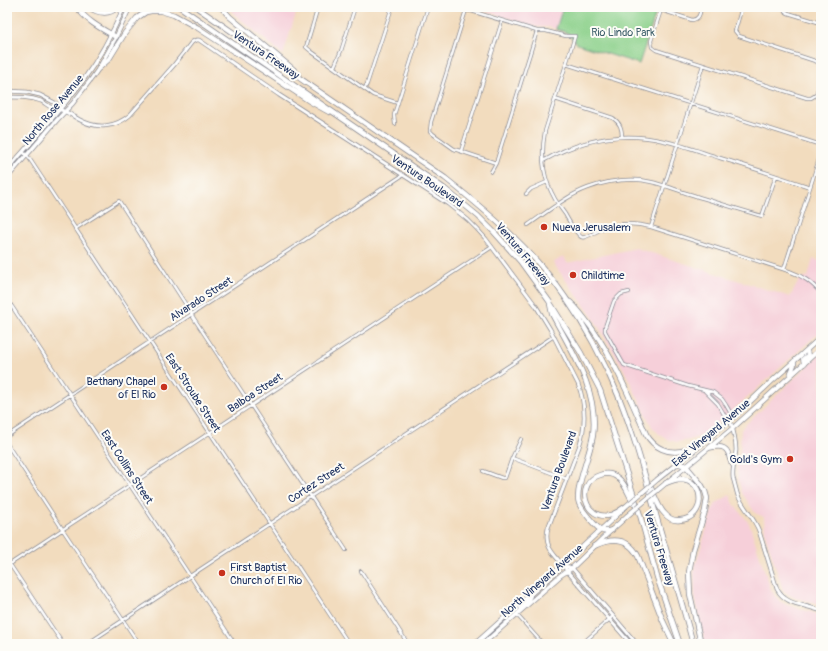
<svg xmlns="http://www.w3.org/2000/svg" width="828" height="651" viewBox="0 0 828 651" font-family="Pangolin,sans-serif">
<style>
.built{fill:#f6cfd9}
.park{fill:#8bd08a;stroke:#538074}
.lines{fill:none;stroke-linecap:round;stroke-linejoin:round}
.minor-casing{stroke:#86868e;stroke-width:4}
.tertiary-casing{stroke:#86868e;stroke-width:4.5}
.secondary-casing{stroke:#86868e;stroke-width:5}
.primary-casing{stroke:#86868e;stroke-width:5.5}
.motorway-casing{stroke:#86868e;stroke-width:6}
.minor{stroke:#fff;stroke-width:2.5}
.tertiary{stroke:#fff;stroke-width:3}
.secondary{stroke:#fff;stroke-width:3.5}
.primary{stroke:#fff;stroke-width:4}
.motorway{stroke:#fff;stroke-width:4.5}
.primary-bridge-casing{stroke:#86868e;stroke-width:5.5;stroke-linecap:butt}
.primary-bridge{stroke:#fff;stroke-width:4}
.poi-dot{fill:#c8321e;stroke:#fdfcf7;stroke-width:1.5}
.labels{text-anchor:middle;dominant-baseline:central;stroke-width:4;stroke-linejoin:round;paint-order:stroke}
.park-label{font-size:11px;fill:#3d5f6b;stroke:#fdfcf7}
.street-label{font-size:11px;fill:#1b2f5e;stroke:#fdfcf7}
.poi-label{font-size:11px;fill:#1b2f5e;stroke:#fdfcf7;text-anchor:start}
</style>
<rect width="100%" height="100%" fill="#fdfcf7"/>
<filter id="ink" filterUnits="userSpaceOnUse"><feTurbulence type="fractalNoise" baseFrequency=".025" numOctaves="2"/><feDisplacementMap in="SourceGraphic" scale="8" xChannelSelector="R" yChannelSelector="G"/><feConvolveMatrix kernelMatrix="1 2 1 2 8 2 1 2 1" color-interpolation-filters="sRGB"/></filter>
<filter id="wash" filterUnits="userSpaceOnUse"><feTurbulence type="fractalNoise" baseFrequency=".012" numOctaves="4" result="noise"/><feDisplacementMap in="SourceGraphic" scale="16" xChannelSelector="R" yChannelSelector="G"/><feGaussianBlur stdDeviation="0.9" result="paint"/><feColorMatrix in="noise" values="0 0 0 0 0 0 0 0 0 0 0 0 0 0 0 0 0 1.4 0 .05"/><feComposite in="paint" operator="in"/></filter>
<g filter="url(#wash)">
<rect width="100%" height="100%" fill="#f2dcbe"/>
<path class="built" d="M228,7H298L283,55L233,13Z
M472,7H563L556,29L549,27H536Z
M636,248L790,297L800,279L808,277L813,259L821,261V331L762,384L756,390L704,435L689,440L677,442L669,440L660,435L652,427L623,368L592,316L553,263L564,256L567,263Z
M821,353V405L818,436L817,469L821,499V606L817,603L795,598L788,594L783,590L765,534L764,517L755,513L742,493L738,479L737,468L740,454L741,430L743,427Z
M730,495L734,504L749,523L770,587L774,595L781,602L787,605L814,613L821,617V644H705L695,597L694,570L712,511L716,503Z"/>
<path class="park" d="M563,7H658L639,64L577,44L568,33L556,29Z"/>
</g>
<g filter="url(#ink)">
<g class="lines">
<g class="minor-casing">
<path id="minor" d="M318,7L306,47L312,52L373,95L398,103
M458,7L537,31H546L566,36H575L545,131C542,148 542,168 548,184C552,195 558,205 565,214C569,221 573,229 579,235C581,237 582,238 585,237C589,236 599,230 604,228C620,222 635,223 651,227L789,271C803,276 811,282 821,293
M662,7L651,41L652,47L656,50L807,98H811L816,95L821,80
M742,7L735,31L739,36L821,63
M783,7L785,11L788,13L821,23
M466,10L431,122L430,131L433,134L454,149L496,163
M661,10L692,20C700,19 700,13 701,7
M566,64L821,145
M334,67L341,51L355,7
M365,88L367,84L392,7
M555,99L613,118C620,123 622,128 622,137
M395,124L394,115L428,7
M461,151L502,21
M23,152L29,158L349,644
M543,161C580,140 622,131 664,141C683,145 701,152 720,158C750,167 780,177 810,187
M491,172L496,163L537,31
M526,194L531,189L547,182
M528,225C547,212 566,196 588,188C604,182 622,179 639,180C655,181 671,188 686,193C712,201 737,209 762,216L776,176
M651,227L703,65
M75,229L119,201L190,311L193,317L346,550
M784,269L821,153
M629,292L621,294L614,301L605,327V331L624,365L688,386L713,392L722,399L726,405L730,412V419
M7,299L235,644
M705,391L718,404L725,416L730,420
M7,436L403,175
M7,444L63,530L139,644
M512,458L567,479
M483,471L502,478H505L512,458L521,439
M7,560L63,644
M7,566L492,247
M361,571L408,644
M517,615L543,644
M87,644L554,336
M582,644L613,616"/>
</g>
<g class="tertiary-casing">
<path id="tertiary" d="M7,91L27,92L40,95L57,104L60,109
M7,97C19,97 30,97 41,101C45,103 48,106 52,108C55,109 58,109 61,110C68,112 74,117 80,120C97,129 115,128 130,115L174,65L192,42L196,40H199L279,95L448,204L468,220L477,229L486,239L536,306L550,329L578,384C586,405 586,426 579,447L548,528C543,550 557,555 567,571L631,644
M730,420C733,429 736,440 736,450C735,460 732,468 733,478C735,484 736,490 738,496C744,508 754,518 759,531L777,589C786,606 805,604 821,611
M563,565L572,568L637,644"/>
</g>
<g class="secondary-casing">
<path id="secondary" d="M7,170C33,140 60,111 84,79C100,57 113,32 124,7
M7,178L57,120L73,103L92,78L99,68L116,37L130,7"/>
</g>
<g class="primary-casing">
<path id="primary" d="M804,364L803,359L808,355L807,350
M790,376C790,370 796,367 794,361
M712,434L736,415L772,381L821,337
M709,448C718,446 727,445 729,456C730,460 730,462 733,465
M658,479L703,443
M660,488L733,428L821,348
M521,608L527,601L530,596
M475,644L563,565L620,512
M483,644L561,575L572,568L604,537L627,516"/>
</g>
<g class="motorway-casing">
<path id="motorway" d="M77,7C86,21 102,29 116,37
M89,7C98,14 109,15 118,7
M180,7L445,189L478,216L494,232L520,261L549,301L581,353L600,390L606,409L640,515L657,577L680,644
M196,7L445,178C489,213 533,250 565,297C586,327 604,361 618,395C635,436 646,480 658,522C670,563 682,603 693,644
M221,7L230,17L293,69L298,75
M99,68L109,59L125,33L137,18L146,12L151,11H161L174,15L198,28L311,102L329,112
M570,302C579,310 586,320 593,330C616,363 630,399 646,434C650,441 655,446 662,449C682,458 698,444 714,433
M550,304L552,314C572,352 599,391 593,435C591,452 574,490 579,503C581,509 597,529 603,531C606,532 608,531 612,530
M677,463L686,466L701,484L705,491L707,498L705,511L693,550L689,572L690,594L701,644
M649,485L651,488C655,496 658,507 664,513C668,518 674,521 680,520C706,519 706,480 681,479C675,479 671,481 666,483
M625,507C621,510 616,513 611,515C585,522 574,483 600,475C606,473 613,474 618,478C626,484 629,496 634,504
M594,546C611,538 628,537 638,556L663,621L674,644"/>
</g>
<use href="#minor" class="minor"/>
<use href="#tertiary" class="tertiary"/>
<use href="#secondary" class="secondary"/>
<use href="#primary" class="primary"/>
<use href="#motorway" class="motorway"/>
<g class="primary-bridge-casing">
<path id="primary-bridge" d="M625,507L658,479
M627,516L660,488"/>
</g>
<use href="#primary-bridge" class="primary-bridge"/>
</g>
</g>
<g class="poi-dot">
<circle cx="544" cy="227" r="4"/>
<circle cx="573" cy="275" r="4"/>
<circle cx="164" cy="387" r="4"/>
<circle cx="790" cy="459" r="4"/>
<circle cx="222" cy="573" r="4"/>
</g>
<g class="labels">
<g class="park-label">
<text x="623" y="32">Rio Lindo Park</text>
</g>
<g class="street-label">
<text transform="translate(266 55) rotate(34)">Ventura Freeway</text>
<text transform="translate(53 110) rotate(-50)">North Rose Avenue</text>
<text transform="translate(427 181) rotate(34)">Ventura Boulevard</text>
<text transform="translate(523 254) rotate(50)">Ventura Freeway</text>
<text transform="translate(201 299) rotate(-33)">Alvarado Street</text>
<text transform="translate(193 393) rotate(57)">East Stroube Street</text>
<text transform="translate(255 393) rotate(-33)">Balboa Street</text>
<text transform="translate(711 433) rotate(-40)">East Vineyard Avenue</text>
<text transform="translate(127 467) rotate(57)">East Collins Street</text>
<text transform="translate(559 471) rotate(-70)">Ventura Boulevard</text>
<text transform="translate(316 483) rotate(-33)">Cortez Street</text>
<text transform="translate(659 548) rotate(73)">Ventura Freeway</text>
<text transform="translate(542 581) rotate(-41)">North Vineyard Avenue</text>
</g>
<g class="poi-label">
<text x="552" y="227">Nueva Jerusalem</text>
<text x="581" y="275">Childtime</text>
<text x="156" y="381" text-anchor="end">Bethany Chapel<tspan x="156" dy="13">of El Rio</tspan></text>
<text x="782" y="459" text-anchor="end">Gold's Gym</text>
<text x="230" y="567">First Baptist<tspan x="230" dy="13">Church of El Rio</tspan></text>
</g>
</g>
<rect width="828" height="651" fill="none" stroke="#fdfcf7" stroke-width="24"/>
</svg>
